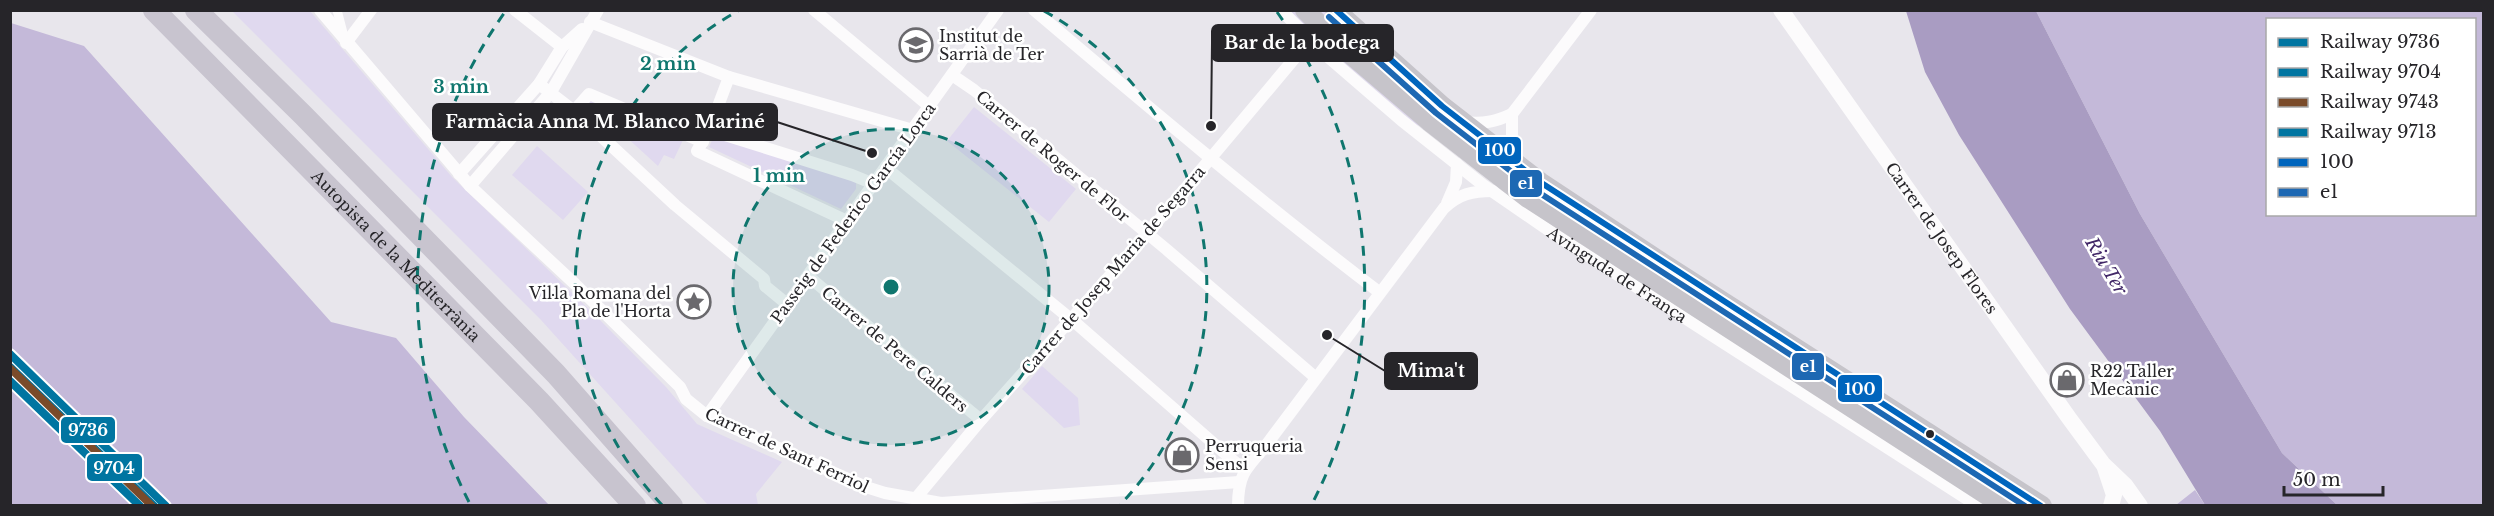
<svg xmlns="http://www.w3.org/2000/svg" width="2494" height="516" viewBox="0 0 2494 516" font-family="'Libre Baskerville',serif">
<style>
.green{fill:#e0d9ef}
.forest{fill:#c4b9d9;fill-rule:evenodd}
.water{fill:#a99cc2}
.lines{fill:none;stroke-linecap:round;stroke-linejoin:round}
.pedestrian{stroke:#fcfbfc;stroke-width:9}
.minor{stroke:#fcfbfc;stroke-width:12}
.tertiary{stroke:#fcfbfc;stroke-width:16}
.primary{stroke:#c6c4ca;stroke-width:20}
.motorway{stroke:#c8c4cf;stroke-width:22}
.bus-1-casing{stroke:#fff;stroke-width:10}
.bus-2-casing{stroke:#fff;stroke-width:10}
.bus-1{stroke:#0065bd;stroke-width:6}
.bus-2{stroke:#1d68b3;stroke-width:6}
.rail-1-casing{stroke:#fff;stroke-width:12}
.rail-2-casing{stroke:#fff;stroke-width:12}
.rail-3-casing{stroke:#fff;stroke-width:12}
.rail-4-casing{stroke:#fff;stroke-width:12}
.rail-1{stroke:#0075a1;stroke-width:8}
.rail-2{stroke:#0075a1;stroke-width:8}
.rail-3{stroke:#7a4b2a;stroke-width:8}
.rail-4{stroke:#0075a1;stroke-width:8}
.ring{fill:none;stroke:#0f766e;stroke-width:3;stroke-dasharray:10 8}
.bus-dot{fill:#262529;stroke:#fff;stroke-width:2}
.labels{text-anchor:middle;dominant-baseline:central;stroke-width:5;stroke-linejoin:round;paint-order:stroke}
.poi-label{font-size:16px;fill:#262529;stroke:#fff;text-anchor:start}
.street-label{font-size:16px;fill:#262529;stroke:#fff}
.water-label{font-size:18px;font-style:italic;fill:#412767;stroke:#fff}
.centre{fill:#0f766e;stroke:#fff;stroke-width:3}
.ring-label{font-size:18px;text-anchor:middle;font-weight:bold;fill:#0f766e;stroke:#fff;stroke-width:5;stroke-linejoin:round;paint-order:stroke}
.leader{fill:none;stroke:#262529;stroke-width:2}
.callout-dot{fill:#262529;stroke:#fff;stroke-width:2}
.callout{fill:#262529;stroke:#262529;stroke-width:2}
.callout-label{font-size:18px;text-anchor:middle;font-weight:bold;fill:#fff}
.line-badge{stroke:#fff;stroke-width:2}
.badge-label{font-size:16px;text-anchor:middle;font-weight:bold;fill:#fff}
</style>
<rect width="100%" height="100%" fill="#e8e6ec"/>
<path class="green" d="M232,11H310L452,177L595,315L666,387L697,424L782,462L756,494L758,505H708L541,320Z
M1289,11H1297L1420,122L1418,126L1335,55Z
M1314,11H1326L1354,40L1435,109L1430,114Z
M590,100L683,140L674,159L664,155L658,166L589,103Z
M974,107L1076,189L1049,222L947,141Z
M714,136L856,182V189L841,209L709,147Z
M537,146L588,192L563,220L512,175Z
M1042,366L1078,398L1080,425L1064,428L1022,389Z"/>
<path class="forest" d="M2036,11H2483V505H2337L2282,453L2140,214ZM2268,20H2474V214H2268Z
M11,23L84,46L331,322L396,338L464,417L549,505H11Z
M2195,490L2205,505H2176Z"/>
<path class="water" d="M1906,11H2036L2140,214L2282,453L2337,505H2205L2160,431L2070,309L1959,135L1925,72Z"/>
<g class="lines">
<path class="pedestrian" d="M337,10L344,37"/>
<g class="minor">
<path d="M320,10L470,186L575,284L680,387L686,399L707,416L866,487L885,493L941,503L1239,482"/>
<path d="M515,10L562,47"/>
<path d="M814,10L930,107"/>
<path d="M1034,10C1147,106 1261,202 1379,292"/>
<path id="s1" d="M1281,10L1328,57L1401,120L1483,185L1557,236L1978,506"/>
<path d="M590,22L729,77L913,130"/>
<path d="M346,43L371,10"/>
<path d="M952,75L974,90L1166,249L1316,378"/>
<path d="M539,84L574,111L675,205L764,279L765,286L787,304"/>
<path d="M574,111L589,94L703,142"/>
<path d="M1512,114L1591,10"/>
<path d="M1512,114V144L1517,163"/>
<path d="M1464,122C1483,124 1495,122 1512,114"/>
<path d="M709,130L729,77"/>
<path d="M886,168L1078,325L1244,470"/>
<path d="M459,174L539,84L562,47L582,29"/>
<path d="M470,186L551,92L598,10"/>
<path d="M1447,203L1456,182L1457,164"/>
<path d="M847,221L697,151L709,130L852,175L874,184"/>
<path d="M809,277L981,420"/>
<path d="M707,416L998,10"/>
<path d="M916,498L981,420L1147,234L1310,40"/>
<path d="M1238,506C1238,476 1245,469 1264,448L1444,208C1459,194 1472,191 1493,191"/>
</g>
<g class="tertiary">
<path id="s2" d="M1781,10L2069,418L2103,464L2125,485L2140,506"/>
<path d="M2105,468L2114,495L2111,506"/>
</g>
<path class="primary" d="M1305,10L1342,47L1429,121L1528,198L2004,506
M1335,10L1442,106L1540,182L1664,264L2042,506"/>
<g class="motorway">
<path id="s3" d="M154,10L539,401L635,506"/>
<path d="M196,10L303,115L556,374L672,506"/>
</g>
<g class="bus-1-casing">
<path id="bus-1" d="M1336,10L1442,106L1540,182L2041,506"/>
</g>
<g class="bus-2-casing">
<path id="bus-2" d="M1329,17L1436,113L1535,190L2025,506"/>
</g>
<use href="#bus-1" class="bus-1"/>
<use href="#bus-2" class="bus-2"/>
<g class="rail-1-casing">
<path id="rail-1" d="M10,354L166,506"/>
</g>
<g class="rail-2-casing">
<path id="rail-2" d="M10,367L154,506"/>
</g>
<g class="rail-3-casing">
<path id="rail-3" d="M10,368L152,506"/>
</g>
<g class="rail-4-casing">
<path id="rail-4" d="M10,381L140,506"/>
</g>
<use href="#rail-1" class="rail-1"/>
<use href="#rail-2" class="rail-2"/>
<use href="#rail-3" class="rail-3"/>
<use href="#rail-4" class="rail-4"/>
</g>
<circle cx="891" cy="287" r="158" fill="#0f766e" fill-opacity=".12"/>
<g class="ring">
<circle cx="891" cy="287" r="158"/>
<path d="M662 505A316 316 0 0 1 738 11M1044 11A316 316 0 0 1 1120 505"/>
<path d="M469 502A474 474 0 0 1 505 12M1277 12A474 474 0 0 1 1313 502"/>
</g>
<defs>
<g id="school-ring" transform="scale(1.725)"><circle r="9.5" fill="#fff" stroke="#6a696d" stroke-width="1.5"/><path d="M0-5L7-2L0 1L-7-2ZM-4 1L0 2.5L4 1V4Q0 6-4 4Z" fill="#6a696d"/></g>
<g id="sight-ring" transform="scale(1.725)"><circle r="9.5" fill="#fff" stroke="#6a696d" stroke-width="1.5"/><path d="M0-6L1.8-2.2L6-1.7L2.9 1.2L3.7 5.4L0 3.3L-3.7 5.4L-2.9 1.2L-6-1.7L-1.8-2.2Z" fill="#6a696d"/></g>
<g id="shop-ring" transform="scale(1.725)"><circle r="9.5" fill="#fff" stroke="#6a696d" stroke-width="1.5"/><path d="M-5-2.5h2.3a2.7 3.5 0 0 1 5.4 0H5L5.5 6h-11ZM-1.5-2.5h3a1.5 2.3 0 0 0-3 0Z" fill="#6a696d"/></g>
</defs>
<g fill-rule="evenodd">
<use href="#school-ring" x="916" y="45"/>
<use href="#sight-ring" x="694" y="302"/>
<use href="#shop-ring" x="2067" y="380"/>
<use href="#shop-ring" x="1182" y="455"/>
</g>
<circle class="bus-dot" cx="1930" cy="434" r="5"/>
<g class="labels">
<g class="poi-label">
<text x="939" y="36">Institut de<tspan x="939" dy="18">Sarrià de Ter</tspan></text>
<text x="671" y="293" text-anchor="end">Vil·la Romana del<tspan x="671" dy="18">Pla de l'Horta</tspan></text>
<text x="2090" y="371">R22 Taller<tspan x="2090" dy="18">Mecànic</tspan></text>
<text x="1205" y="446">Perruqueria<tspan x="1205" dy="18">Sensi</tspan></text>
</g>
<g class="street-label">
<text transform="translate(1053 156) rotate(40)">Carrer de Roger de Flor</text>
<text transform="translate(853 213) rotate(-54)">Passeig de Federico García Lorca</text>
<text stroke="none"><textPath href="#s2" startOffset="279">Carrer de Josep Flores</textPath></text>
<text stroke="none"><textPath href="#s3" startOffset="345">Autopista de la Mediterrània</textPath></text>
<text transform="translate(1113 270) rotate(-49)">Carrer de Josep Maria de Segarra</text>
<text stroke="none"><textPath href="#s1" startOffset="429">Avinguda de França</textPath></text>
<text transform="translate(895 349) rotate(40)">Carrer de Pere Calders</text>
<text transform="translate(787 450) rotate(25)">Carrer de Sant Ferriol</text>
</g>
<g class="water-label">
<text transform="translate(2106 266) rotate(59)">Riu Ter</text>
</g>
</g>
<circle cx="891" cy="287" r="9" class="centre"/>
<g class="ring-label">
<text x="668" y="70">2 min</text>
<text x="461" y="93">3 min</text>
<text x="779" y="182">1 min</text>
</g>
<path class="leader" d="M1211 126L1212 43M872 153L777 122M1327 335L1385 371"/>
<g class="callout-dot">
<circle cx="1211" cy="126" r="6"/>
<circle cx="872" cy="153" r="6"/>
<circle cx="1327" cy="335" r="6"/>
</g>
<g class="callout">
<rect x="1212" y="25" width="181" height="36" rx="6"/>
<rect x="433" y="104" width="344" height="36" rx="6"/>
<rect x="1385" y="353" width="92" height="36" rx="6"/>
</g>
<g class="callout-label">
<text x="1302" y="49">Bar de la bodega</text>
<text x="605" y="128">Farmàcia Anna M. Blanco Mariné</text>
<text x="1431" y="377">Mima't</text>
</g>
<g class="line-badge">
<rect x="1477" y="136" width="45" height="29" rx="6" fill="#0065bd"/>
<rect x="1509" y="169" width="34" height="29" rx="6" fill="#1d68b3"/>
<rect x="1791" y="352" width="34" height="29" rx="6" fill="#1d68b3"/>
<rect x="1837" y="374" width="46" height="29" rx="6" fill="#0065bd"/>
<rect x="60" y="416" width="56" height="28" rx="6" fill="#0075a1"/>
<rect x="86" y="453" width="57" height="29" rx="6" fill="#0075a1"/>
</g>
<g class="badge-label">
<text x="1500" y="156">100</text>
<text x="1526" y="189">e1</text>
<text x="1808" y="372">e1</text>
<text x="1860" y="395">100</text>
<text x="88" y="436">9736</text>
<text x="114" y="474">9704</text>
</g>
<rect width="2494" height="516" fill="none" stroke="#262529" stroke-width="24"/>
<rect x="2266" y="18" width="210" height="198" fill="#ffffff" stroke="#a8a8a9" stroke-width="1.5"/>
<rect x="2278" y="38" width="30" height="9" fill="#0075a1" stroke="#a8a8a9" stroke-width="1.5"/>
<text x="2320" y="48" font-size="18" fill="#262529">Railway 9736</text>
<rect x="2278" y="68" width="30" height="9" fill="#0075a1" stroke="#a8a8a9" stroke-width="1.5"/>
<text x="2320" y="78" font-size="18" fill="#262529">Railway 9704</text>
<rect x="2278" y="98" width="30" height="9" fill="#7a4b2a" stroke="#a8a8a9" stroke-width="1.5"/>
<text x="2320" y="108" font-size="18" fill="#262529">Railway 9743</text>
<rect x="2278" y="128" width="30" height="9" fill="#0075a1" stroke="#a8a8a9" stroke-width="1.5"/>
<text x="2320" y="138" font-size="18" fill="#262529">Railway 9713</text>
<rect x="2278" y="158" width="30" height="9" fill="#0065bd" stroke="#a8a8a9" stroke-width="1.5"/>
<text x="2320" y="168" font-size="18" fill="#262529">100</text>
<rect x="2278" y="188" width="30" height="9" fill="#1d68b3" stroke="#a8a8a9" stroke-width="1.5"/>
<text x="2320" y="198" font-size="18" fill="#262529">e1</text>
<path d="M2284 486v9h99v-9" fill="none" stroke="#262529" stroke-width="3"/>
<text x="2293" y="486" font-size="18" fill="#262529" stroke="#ffffff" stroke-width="4.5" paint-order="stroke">50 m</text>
</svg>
